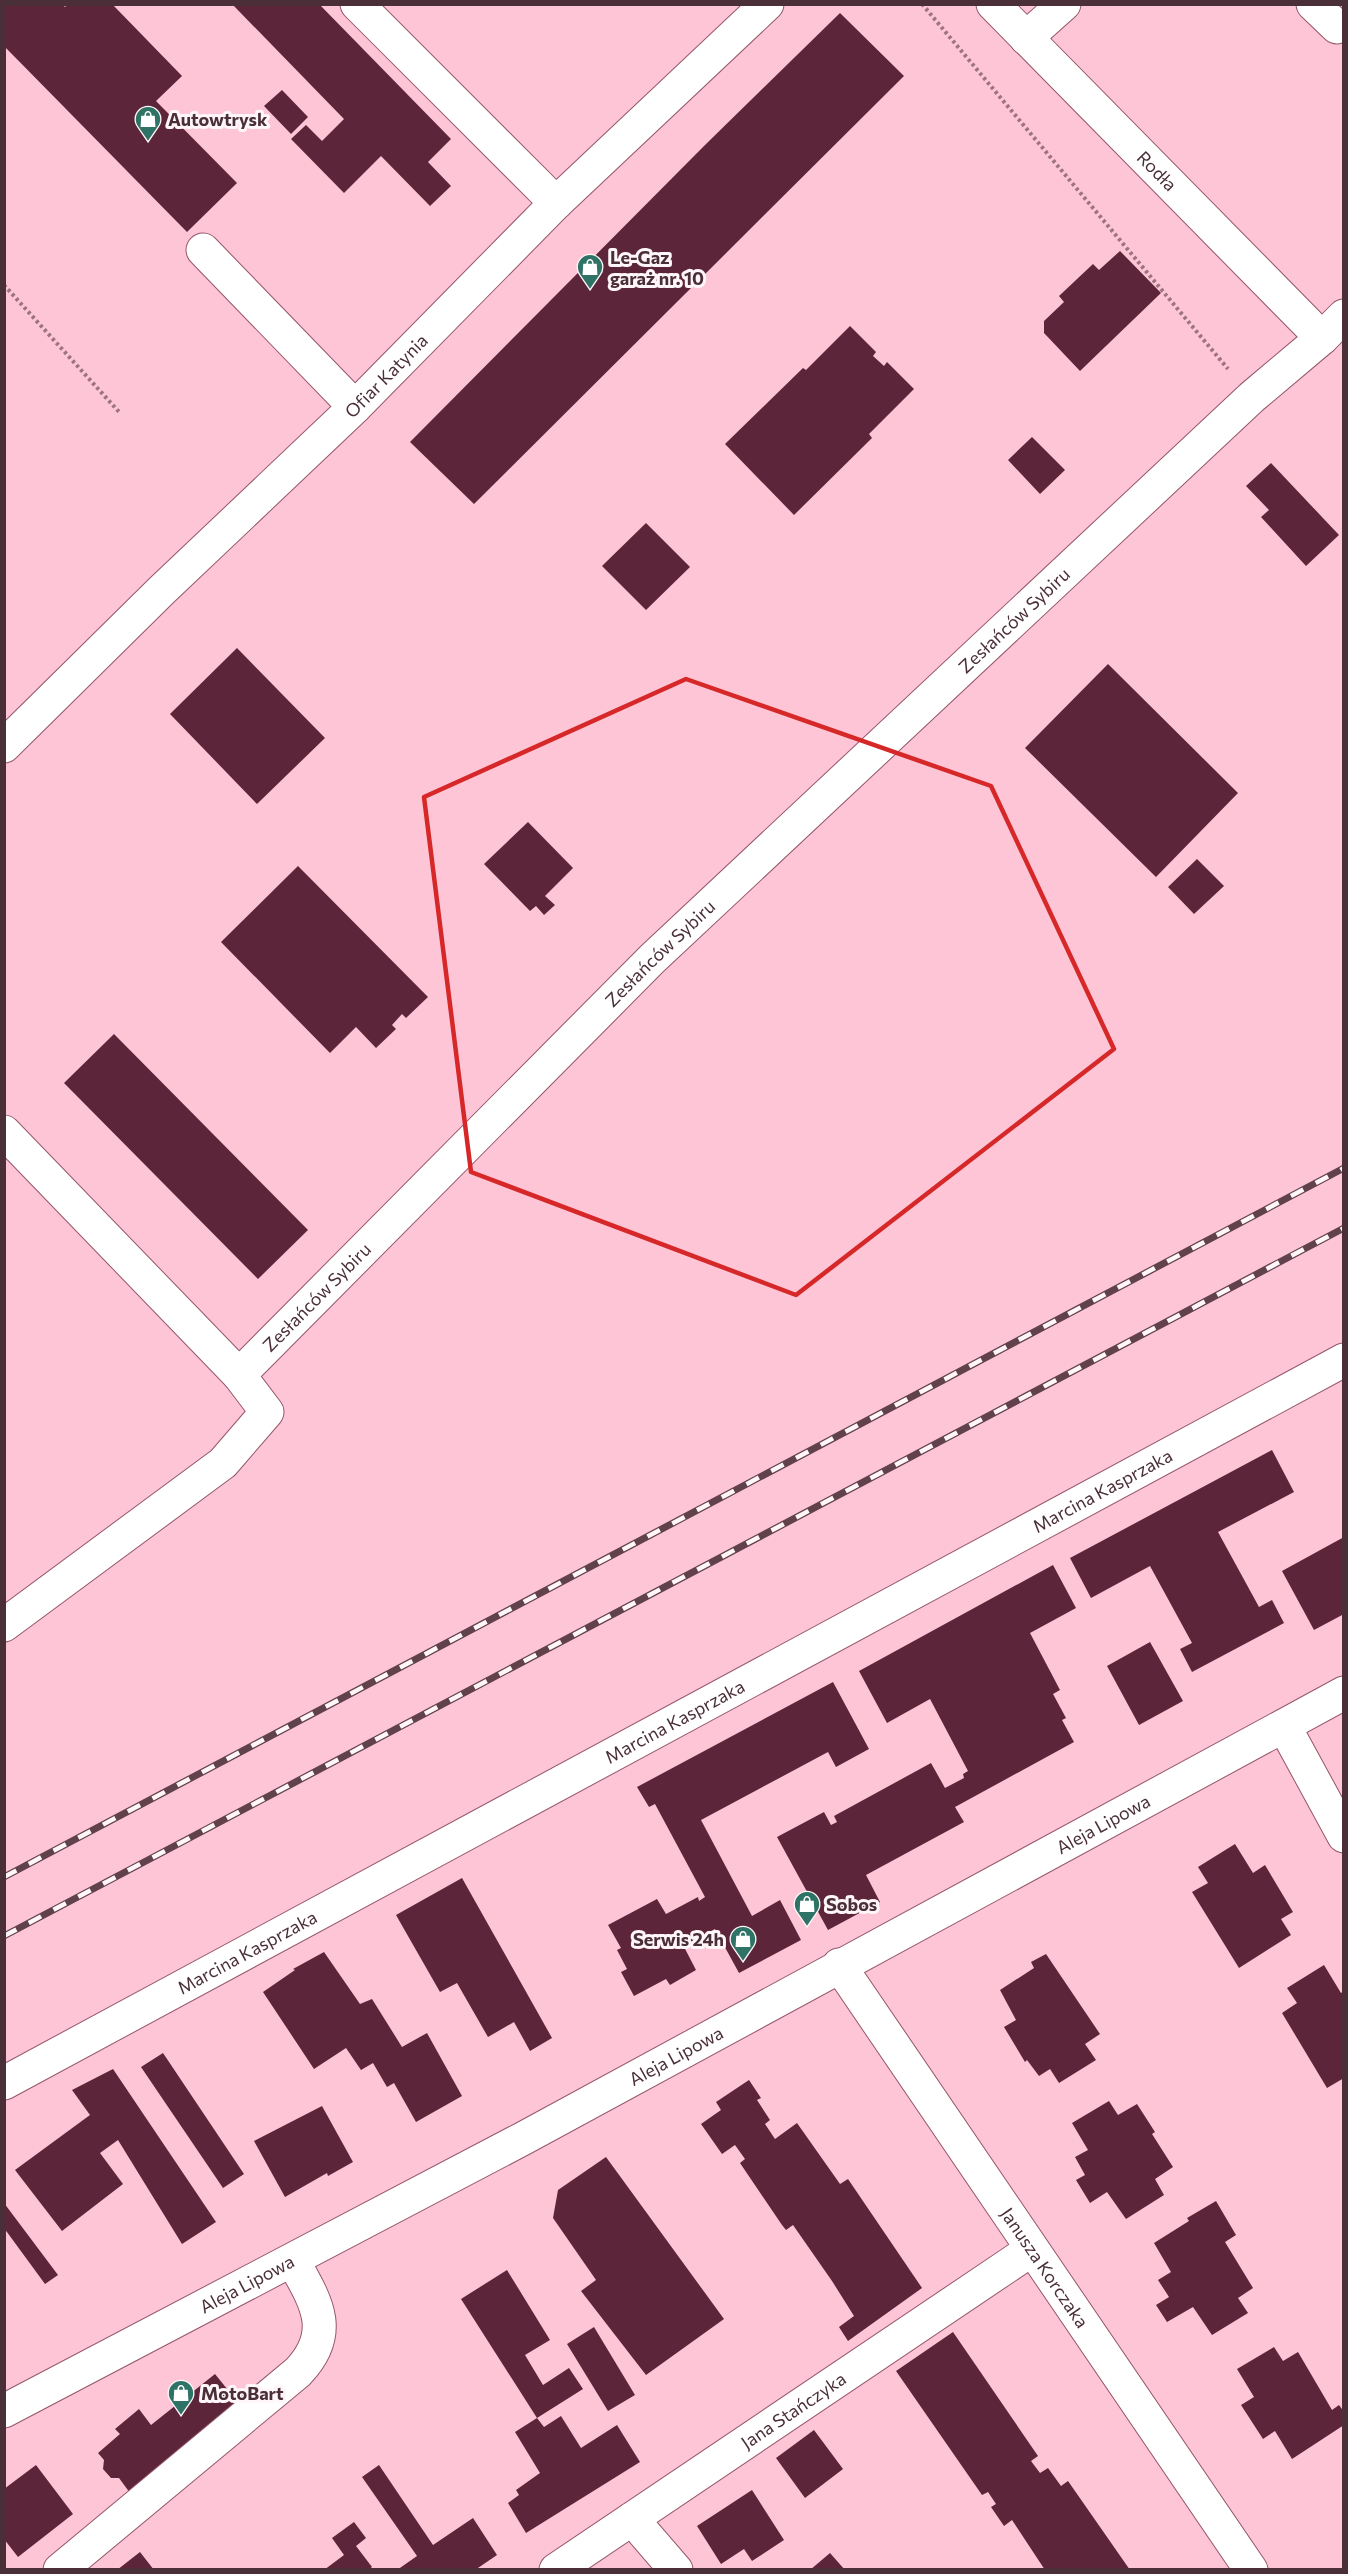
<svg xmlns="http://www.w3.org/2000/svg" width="1348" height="2574" viewBox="0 0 1348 2574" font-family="Commissioner,sans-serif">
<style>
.building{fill:#5d253a}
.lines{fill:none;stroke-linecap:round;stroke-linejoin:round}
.minor-casing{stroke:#94566b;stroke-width:35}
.path{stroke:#9c737f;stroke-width:4;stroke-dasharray:3 3;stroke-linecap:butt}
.minor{stroke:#fff;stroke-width:33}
.rail-casing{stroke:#61424c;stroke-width:7}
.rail{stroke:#fef6f8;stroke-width:4.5;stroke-dasharray:14;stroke-linecap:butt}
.marked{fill:none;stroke:#d62828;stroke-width:4.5;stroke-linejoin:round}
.labels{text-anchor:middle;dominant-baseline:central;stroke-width:6;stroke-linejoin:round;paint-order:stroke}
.poi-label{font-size:18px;font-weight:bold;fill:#4b2f38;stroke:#fef6f8;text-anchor:start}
.street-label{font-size:18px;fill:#4b2f38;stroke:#fef6f8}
</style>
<rect width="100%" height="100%" fill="#fec5d6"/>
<path class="building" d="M4,4H62L65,7L68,4H112L182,76L156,101L237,183L187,232L4,46Z
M232,4H319L451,139L428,162L451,186L430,206L381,156L344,193L291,139L306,125L322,141L344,119Z
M840,13L904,76L474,504L410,442L704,146Z
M282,90L308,117L291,134L264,106Z
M1120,251L1161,293L1080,371L1044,333V321L1064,302L1059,296L1093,264L1099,270Z
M850,326L876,352L873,356L884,366L887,362L914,389L869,434L872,438L794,515L725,444L803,368L806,370Z
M1032,437L1065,470L1040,494L1008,460Z
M1271,463L1339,535L1306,566L1261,517L1269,510L1246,486Z
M646,523L690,567L646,610L602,566Z
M237,648L325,738L257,804L170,714Z
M1108,664L1238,793L1156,877L1025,748Z
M528,822L573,868L545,896L555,905L544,915L536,906L530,911L484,864Z
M1197,859L1224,886L1194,914L1168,887Z
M298,866L428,997L406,1018L402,1014L392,1025L396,1029L376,1048L356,1027L330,1053L221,942Z
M114,1034L308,1230L258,1279L64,1083Z
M1272,1450L1294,1492L1218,1532L1259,1607L1272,1600L1284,1623L1192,1672L1180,1649L1192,1643L1150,1566L1091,1598L1070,1558Z
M1344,1537V1614L1314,1630L1282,1571Z
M1053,1565L1076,1608L1030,1633L1060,1690L1053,1694L1066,1718L1062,1720L1074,1742L955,1807L964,1822L866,1875L880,1902L828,1930L777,1837L824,1812L831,1825L837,1822L834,1816L931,1763L945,1788L964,1778L963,1774L968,1771L930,1699L887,1723L859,1671Z
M1150,1642L1183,1701L1139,1725L1107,1666Z
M833,1682L869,1749L836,1767L828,1752L701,1820L752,1916L780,1900L801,1940L739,1973L715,1929L689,1943L687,1940L682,1943L696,1970L670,1985L666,1979L634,1996L621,1972L627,1969L617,1950L621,1948L608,1925L657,1899L666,1914L698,1897L699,1901L705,1897L655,1804L649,1807L637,1787Z
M1235,1844L1253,1873L1265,1865L1293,1912L1281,1919L1291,1935L1239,1968L1192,1892L1208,1883L1198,1867Z
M462,1878L552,2038L530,2051L514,2022L488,2037L457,1983L440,1992L396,1915Z
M324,1952L360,2004L372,1999L402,2047L427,2033L462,2096L416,2122L394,2083L387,2087L373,2063L361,2070L346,2048L314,2069L263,1992L295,1970L293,1969Z
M1046,1954L1100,2034L1085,2044L1096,2060L1059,2083L1050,2069L1039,2076L1027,2060L1025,2062L1004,2027L1016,2020L1000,1990L1034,1968L1031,1962Z
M1324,1965L1341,1993L1344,1991V2078L1327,2088L1282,2013L1297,2003L1287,1988Z
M163,2053L244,2174L223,2188L141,2067Z
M113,2069L216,2222L182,2244L118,2140L100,2153L123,2184L62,2231L15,2170L90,2115L72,2090Z
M749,2080L761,2098L757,2100L770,2120L765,2124L775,2139L797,2123L840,2184L848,2179L922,2288L848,2341L839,2327L854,2316L832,2281L793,2225L786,2230L782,2225L740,2163L745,2159L735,2145L722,2154L701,2124L721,2110L716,2102Z
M1109,2101L1118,2115L1137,2104L1155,2132L1152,2134L1173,2167L1155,2179L1164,2195L1126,2219L1107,2192L1090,2203L1076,2180L1085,2175L1075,2157L1088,2150L1072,2123Z
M322,2106L353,2162L328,2176L327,2173L285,2197L254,2141Z
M606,2157L724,2319L646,2375L581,2291L596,2280L553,2218L558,2190Z
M1216,2201L1236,2235L1225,2242L1253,2288L1238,2298L1248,2313L1212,2335L1193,2307L1167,2322L1156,2305L1169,2297L1158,2280L1171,2272L1154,2243L1189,2221L1187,2218Z
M4,2203L58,2275L45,2284L4,2228Z
M507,2270L550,2340L525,2355L543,2385L569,2368L583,2389L537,2418L461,2299Z
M594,2327L635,2395L608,2411L567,2344Z
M953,2332L1038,2456L1031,2461L1040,2473L1048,2468L1061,2486L1068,2481L1130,2570H1045L1012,2520L1004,2526L991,2507L996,2504L988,2492L982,2495L896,2371Z
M1274,2347L1283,2361L1298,2352L1332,2410L1339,2405L1344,2412V2425L1292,2459L1275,2431L1263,2439L1241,2405L1254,2397L1237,2369Z
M215,2374L240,2405L130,2493L119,2478H111L103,2469L104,2460L98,2453L120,2434L115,2429L139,2409L151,2425Z
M561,2416L581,2448L617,2425L640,2462L526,2533L508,2503L519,2495L516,2490L540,2473L515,2432L537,2418L544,2427Z
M814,2430L843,2469L805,2498L776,2458Z
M36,2465L73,2514L18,2557L4,2539V2489Z
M379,2465L433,2545L473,2518L497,2555L475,2570H397L417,2556L362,2477Z
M752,2490L784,2540L752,2561L744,2549L721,2564L697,2526Z
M354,2522L366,2538L356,2546L372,2567L368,2570H324L344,2555L332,2538Z
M140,2552L154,2570H117Z
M830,2553L845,2570H810Z"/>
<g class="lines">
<g class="minor-casing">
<g id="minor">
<path d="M357,4L556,203"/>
<path id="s1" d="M993,4L1322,338"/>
<path d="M1313,4L1337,27"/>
<path d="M1026,38L1064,4"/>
<path d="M203,250L355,407"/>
<path id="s2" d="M4,746L161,591L355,407L556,203L767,4"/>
<path id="s3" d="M4,1132L239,1375L652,959L1252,397L1322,338L1344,316"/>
<path d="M4,1625L223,1463L267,1412L239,1375"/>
<path d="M1284,1726L1344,1836"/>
<path id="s4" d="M839,1965L1251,2570"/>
<path id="s5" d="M4,2083L1344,1360"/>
<path id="s6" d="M4,2411L524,2138L1344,1693"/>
<path d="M632,2519L676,2570"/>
<path d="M60,2570L298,2372C336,2332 316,2302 293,2261"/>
<path id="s7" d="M556,2570L1031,2250"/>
</g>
</g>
<path class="path" d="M922,4L1228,369
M4,285L120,413"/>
<use href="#minor" class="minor"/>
<g class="rail-casing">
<path id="rail" d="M4,1877L1344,1168
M4,1936L1344,1228"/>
</g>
<use href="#rail" class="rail"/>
</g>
<path class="marked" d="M686,679L991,786L1114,1049L796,1295L471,1172L424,797Z"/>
<defs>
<g id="shop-pin" transform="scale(1.35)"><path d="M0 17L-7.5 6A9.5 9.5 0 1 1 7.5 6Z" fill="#2f7366" stroke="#fef6f8"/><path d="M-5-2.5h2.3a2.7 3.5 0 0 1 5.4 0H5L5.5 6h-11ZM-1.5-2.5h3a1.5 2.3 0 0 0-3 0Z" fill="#fff"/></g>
</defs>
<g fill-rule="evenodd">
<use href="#shop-pin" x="148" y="119"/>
<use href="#shop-pin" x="590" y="267"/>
<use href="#shop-pin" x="807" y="1904"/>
<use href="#shop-pin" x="743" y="1939"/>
<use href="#shop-pin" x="181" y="2393"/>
</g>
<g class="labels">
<g class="poi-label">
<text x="168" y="119">Autowtrysk</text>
<text x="610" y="257">Le-Gaz<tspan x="610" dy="21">garaż nr. 10</tspan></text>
<text x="826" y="1904">Sobos</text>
<text x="724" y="1939" text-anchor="end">Serwis 24h</text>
<text x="201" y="2393">MotoBart</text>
</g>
<g class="street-label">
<text stroke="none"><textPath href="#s1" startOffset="234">Rodła</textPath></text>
<text stroke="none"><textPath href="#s2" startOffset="532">Ofiar Katynia</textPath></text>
<text stroke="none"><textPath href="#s3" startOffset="1420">Zesłańców Sybiru</textPath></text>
<text stroke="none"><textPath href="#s3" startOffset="934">Zesłańców Sybiru</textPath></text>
<text stroke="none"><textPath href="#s3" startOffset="448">Zesłańców Sybiru</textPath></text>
<text stroke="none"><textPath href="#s5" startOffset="1248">Marcina Kasprzaka</textPath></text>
<text stroke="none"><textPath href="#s5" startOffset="762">Marcina Kasprzaka</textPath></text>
<text stroke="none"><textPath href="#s6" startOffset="1246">Aleja Lipowa</textPath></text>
<text stroke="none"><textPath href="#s5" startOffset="276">Marcina Kasprzaka</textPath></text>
<text stroke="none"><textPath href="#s6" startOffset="760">Aleja Lipowa</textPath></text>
<text stroke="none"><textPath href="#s4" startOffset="366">Janusza Korczaka</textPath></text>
<text stroke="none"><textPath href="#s6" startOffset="274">Aleja Lipowa</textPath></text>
<text stroke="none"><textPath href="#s7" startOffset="286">Jana Stańczyka</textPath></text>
</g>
</g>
<rect width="1348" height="2574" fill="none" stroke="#4b2f38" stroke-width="12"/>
</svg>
